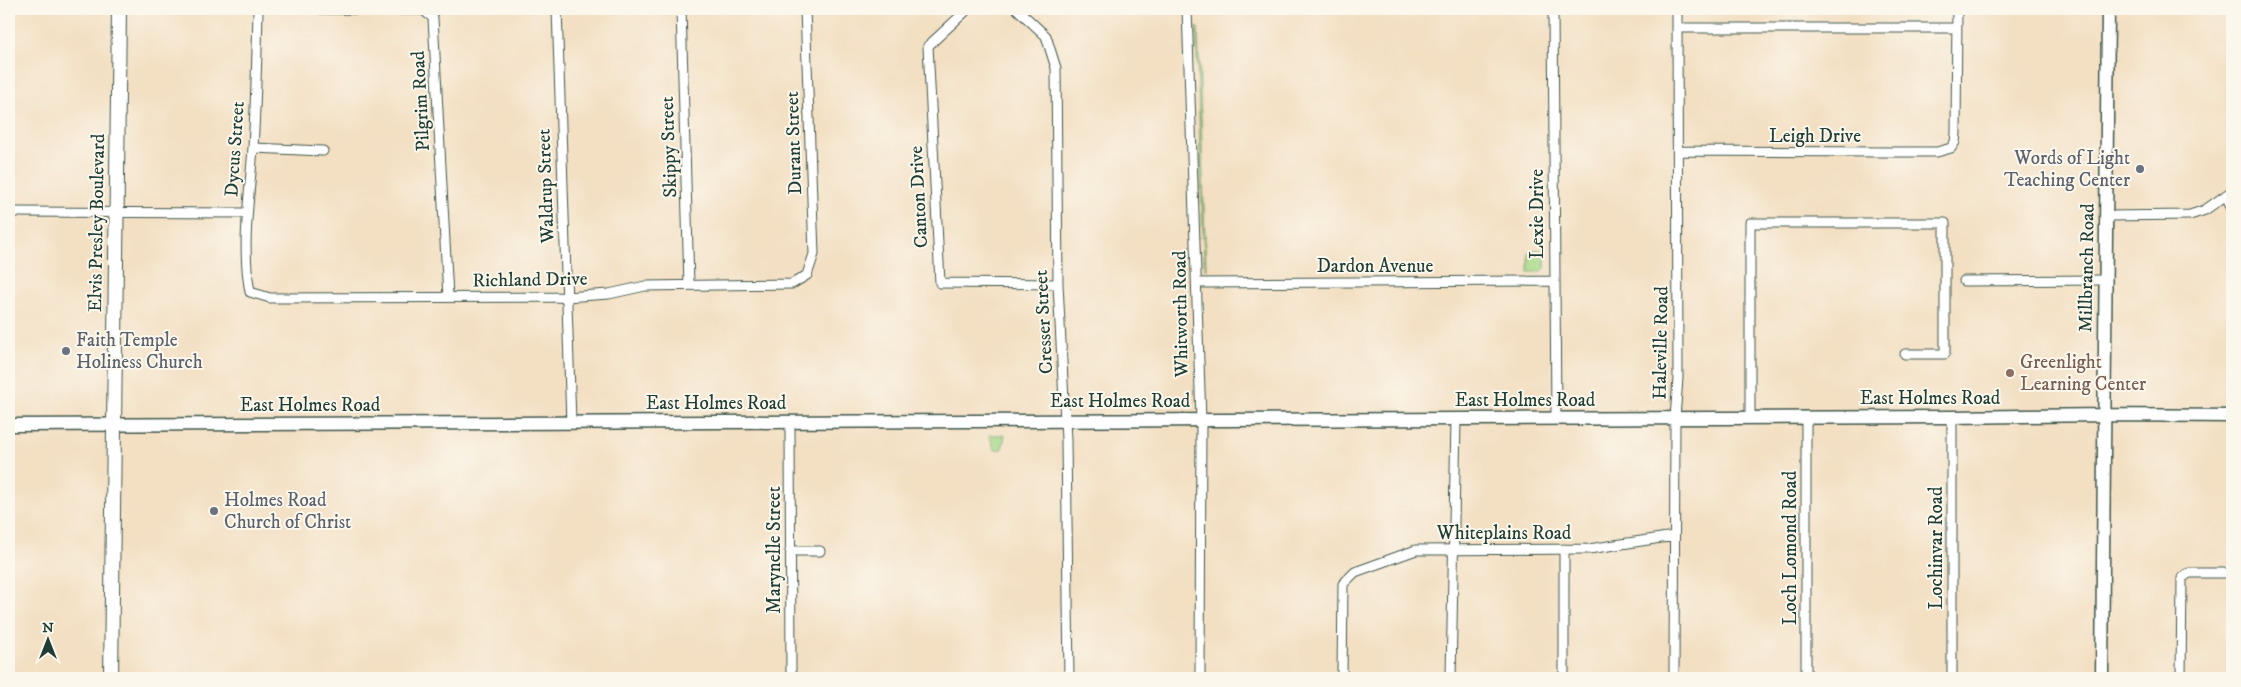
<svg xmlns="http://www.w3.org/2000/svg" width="2241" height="687" viewBox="0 0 2241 687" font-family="'IM FELL DW Pica',serif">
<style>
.green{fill:#a6d988;stroke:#628b5e}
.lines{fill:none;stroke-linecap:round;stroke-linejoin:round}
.street-casing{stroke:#3f5549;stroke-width:11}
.secondary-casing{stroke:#3f5549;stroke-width:15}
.primary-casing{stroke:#3f5549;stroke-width:16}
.street{stroke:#fff;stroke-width:9}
.secondary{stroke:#fff;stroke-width:12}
.primary{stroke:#fff;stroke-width:14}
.worship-dot{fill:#6b7280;stroke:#fbf7ec;stroke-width:2}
.education-dot{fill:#8d6e63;stroke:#fbf7ec;stroke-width:2}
.labels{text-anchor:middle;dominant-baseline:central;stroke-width:4;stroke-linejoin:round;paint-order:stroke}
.street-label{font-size:19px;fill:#1f3d34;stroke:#fbf7ec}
.worship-label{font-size:19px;fill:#5b616d;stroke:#fbf7ec;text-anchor:start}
.education-label{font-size:19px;fill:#785e54;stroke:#fbf7ec;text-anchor:start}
</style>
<rect width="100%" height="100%" fill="#fbf7ec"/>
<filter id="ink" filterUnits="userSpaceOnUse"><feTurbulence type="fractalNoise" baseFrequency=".02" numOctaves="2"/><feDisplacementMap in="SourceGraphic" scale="10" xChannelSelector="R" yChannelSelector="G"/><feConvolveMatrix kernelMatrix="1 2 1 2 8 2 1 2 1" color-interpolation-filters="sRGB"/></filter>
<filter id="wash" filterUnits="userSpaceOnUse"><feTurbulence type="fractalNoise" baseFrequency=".0096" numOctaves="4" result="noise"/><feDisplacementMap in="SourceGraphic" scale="20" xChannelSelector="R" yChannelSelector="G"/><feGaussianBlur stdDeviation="1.12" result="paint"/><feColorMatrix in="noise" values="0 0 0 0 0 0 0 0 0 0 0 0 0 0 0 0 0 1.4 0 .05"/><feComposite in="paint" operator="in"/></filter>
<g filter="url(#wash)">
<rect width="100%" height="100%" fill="#f3dfc2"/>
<path class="green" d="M1196,27L1198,28L1206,270L1204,262Z
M1533,250H1545V268L1541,272H1529V253Z
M989,435H1005L1002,449L995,450Z"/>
</g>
<g filter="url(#ink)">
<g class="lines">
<g class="street-casing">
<path id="street" d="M258,9C257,55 256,101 253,147C250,195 241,244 250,292L270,298L566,297L609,294L645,286L792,284L807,275L814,254L805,9
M321,9L423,10L433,18L448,297
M557,9L571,422
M681,9L689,285
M968,9L928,46L940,283L1058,284
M1017,9L1046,36L1056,68L1058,284L1066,440L1069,678
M1187,9L1201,420L1200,678
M1553,9L1556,418
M1677,28H1956
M253,148L323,151
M1678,151L1888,152H1937L1951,148L1955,142L1956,133L1957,9
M2226,195L2232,209
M9,212L247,213
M2107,216L2190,215L2205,210L2232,191
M1964,281L2106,280
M1197,283L1553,281
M1750,418V223H1945V354H1905
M790,422L791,678
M790,551H820
M1342,678L1343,584L1355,572L1416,550L1589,549L1674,536
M1451,678L1456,419
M1564,678V549
M1674,678L1675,418L1678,378L1677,9
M1806,678V418
M1952,678V417
M2181,678L2182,578L2189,573H2232"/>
</g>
<g class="secondary-casing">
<path id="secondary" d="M9,425L1952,417L2104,415L2232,416
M2102,678L2108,9"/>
</g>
<g class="primary-casing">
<path id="primary" d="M111,678L119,9"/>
</g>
<use href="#street" class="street"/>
<use href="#secondary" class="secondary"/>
<use href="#primary" class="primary"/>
</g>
</g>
<g class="worship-dot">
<circle cx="2140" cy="169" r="5"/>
<circle cx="66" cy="351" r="5"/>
<circle cx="214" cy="511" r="5"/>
</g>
<circle class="education-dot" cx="2010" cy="373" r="5"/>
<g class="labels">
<g class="street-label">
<text transform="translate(421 101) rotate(-93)">Pilgrim Road</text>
<text x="1815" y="136">Leigh Drive</text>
<text transform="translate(794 143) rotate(-92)">Durant Street</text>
<text transform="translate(669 147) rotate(-92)">Skippy Street</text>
<text transform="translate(235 149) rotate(-86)">Dycus Street</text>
<text transform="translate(546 186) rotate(-92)">Waldrup Street</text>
<text transform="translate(919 197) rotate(-93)">Canton Drive</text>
<text transform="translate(1537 214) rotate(-90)">Lexie Drive</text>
<text transform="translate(97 223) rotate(-89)">Elvis Presley Boulevard</text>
<text x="1375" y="266">Dardon Avenue</text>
<text transform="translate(2087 268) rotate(-89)">Millbranch Road</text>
<text transform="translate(530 280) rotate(-1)">Richland Drive</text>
<text transform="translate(1181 314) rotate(-91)">Whitworth Road</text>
<text transform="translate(1044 322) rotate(-93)">Cresser Street</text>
<text transform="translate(1661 343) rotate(-89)">Haleville Road</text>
<text x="1930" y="398">East Holmes Road</text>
<text x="1525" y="400">East Holmes Road</text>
<text x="1120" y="401">East Holmes Road</text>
<text x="716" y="403">East Holmes Road</text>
<text x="310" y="405">East Holmes Road</text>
<text x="1504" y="533">Whiteplains Road</text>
<text transform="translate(1790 548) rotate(-90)">Loch Lomond Road</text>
<text transform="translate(1936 548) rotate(-90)">Lochinvar Road</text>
<text transform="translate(774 550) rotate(-90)">Marynelle Street</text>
</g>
<g class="worship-label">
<text x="2130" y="158" text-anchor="end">Words of Light<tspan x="2130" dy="22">Teaching Center</tspan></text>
<text x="76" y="340">Faith Temple<tspan x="76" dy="22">Holiness Church</tspan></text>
<text x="224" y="500">Holmes Road<tspan x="224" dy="22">Church of Christ</tspan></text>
</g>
<g class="education-label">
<text x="2020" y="362">Greenlight<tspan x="2020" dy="22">Learning Center</tspan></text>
</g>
</g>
<rect width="2241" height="687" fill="none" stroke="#fbf7ec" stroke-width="30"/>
<g transform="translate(48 640)" stroke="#fbf7ec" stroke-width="4" paint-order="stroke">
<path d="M0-4L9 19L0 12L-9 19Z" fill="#1f3d34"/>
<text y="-8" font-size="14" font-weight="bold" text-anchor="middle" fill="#1f3d34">N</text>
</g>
</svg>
